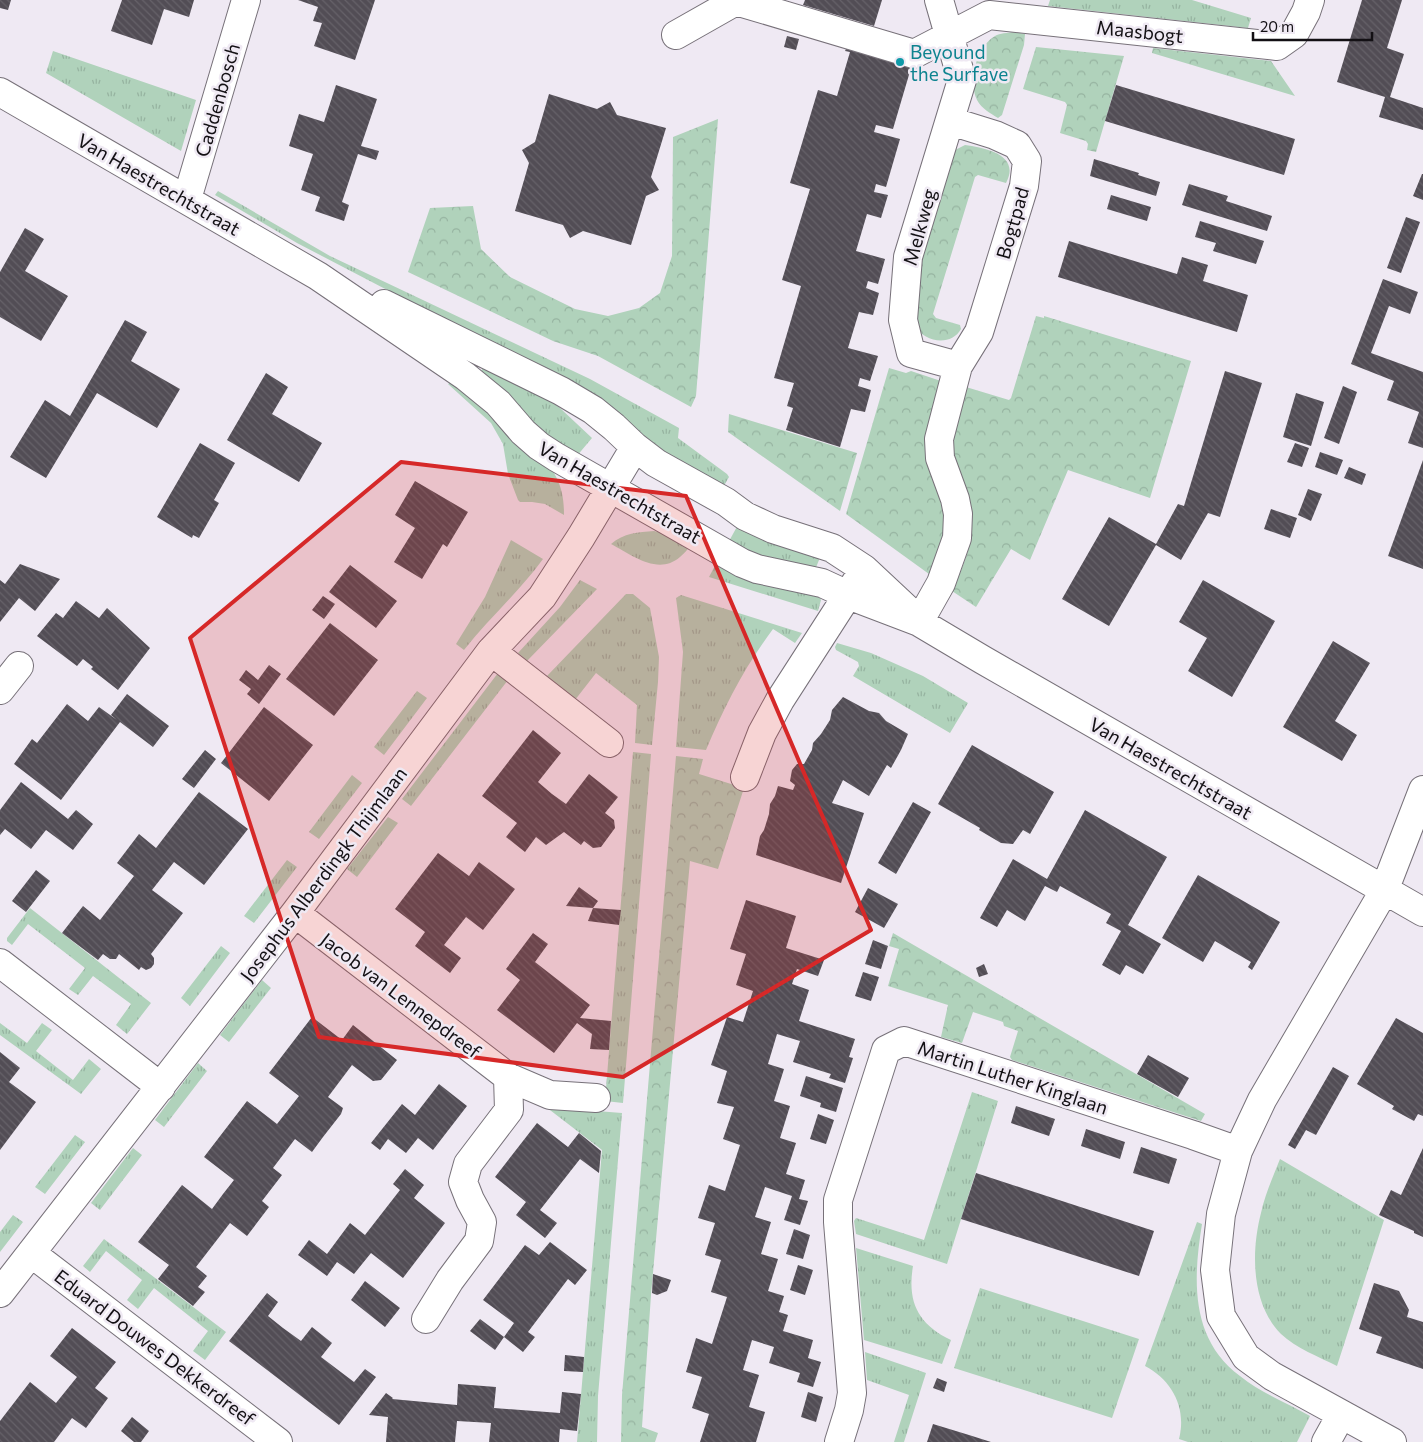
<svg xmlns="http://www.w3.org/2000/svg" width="1423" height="1442" viewBox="0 0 1423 1442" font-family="Commissioner,sans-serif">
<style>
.grass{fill:url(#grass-tufts)}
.forest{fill:url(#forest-crowns)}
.building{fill:url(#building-back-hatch)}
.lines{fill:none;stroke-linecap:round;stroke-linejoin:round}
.street-casing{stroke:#777179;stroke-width:30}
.street{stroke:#fff;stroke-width:28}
.marked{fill:#d62828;fill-opacity:0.2;stroke:#d62828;stroke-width:4;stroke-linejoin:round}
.culture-dot{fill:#0f9aa8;stroke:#efe9f3;stroke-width:2}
.labels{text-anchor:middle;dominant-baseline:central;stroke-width:5;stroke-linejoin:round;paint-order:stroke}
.street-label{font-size:19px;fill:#131014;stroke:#efe9f3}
.culture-label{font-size:19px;fill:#0d838f;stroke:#efe9f3;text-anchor:start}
</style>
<defs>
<pattern id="grass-tufts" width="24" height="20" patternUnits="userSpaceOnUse" patternTransform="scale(1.25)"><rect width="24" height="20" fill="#b0d2bb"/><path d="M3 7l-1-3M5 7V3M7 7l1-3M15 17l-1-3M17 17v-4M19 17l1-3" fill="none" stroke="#96b3a0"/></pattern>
<pattern id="forest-crowns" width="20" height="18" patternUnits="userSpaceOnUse" patternTransform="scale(1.25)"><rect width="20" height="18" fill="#b0d2bb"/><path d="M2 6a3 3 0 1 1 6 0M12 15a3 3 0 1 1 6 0" fill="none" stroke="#96b3a0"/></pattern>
<pattern id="building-back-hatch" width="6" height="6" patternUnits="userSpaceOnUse" patternTransform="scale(1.25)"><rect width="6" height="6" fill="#524d55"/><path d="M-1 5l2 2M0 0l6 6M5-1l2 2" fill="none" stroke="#666269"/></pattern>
</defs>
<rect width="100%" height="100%" fill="#efe9f3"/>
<path class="grass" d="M1050,0H1192L1251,18L1248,28L1048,6Z
M53,51L196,100L181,151L46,73Z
M218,191L330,256L590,379L679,428L678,438L727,474L729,477L722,489L416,305L297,243L215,195Z
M486,363L536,391L560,408L592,438L576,457L553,445L480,373Z
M453,381L554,473C562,487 564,499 564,515L545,504L532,502H520L518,500L508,474L503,444L491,423L448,384Z
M739,523L821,555L815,570L764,559L728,543Z
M654,531L666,534L690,545C688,550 684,553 680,557C658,576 632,555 611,544C624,533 638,532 654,531Z
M511,540L543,559C519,592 489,618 464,650L456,644L485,597Z
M718,560L818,594L821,600L818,611L709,577Z
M580,580L597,589L527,661L518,653L560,607Z
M626,594H633L650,608L659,657L658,682L652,745L635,743L637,705L596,673L575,700L547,676Z
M681,595L802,633L795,643L773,629C744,668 725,705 706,750L676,747L683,652L676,598Z
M837,643L871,653L923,676L968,703L950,733L853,676L859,666L858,662L836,650L835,647Z
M498,673L508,680L411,806L402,799Z
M417,691L427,698L384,755L374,747Z
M633,752L651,754L623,1103L605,1101Z
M352,775L362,783L319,839L309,832Z
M388,817L398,823L357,877L347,869Z
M287,860L297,867L254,923L244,916Z
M30,908L151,1003L127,1034L116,1025L131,1004L93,976L78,995L69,989L85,968L28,924L12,945L7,941V938Z
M221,946L230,953L190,1006L181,998Z
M262,980L271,988L229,1042L220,1035Z
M0,1023L27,1043L42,1023L52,1030L36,1051L73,1080L89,1059L101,1069L81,1094L0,1035Z
M198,1063L207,1071L164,1127L155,1120Z
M972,1092L998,1101L947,1264L856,1234L854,1221L856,1218L924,1240Z
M546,1107L622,1113L598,1396L597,1442H577L602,1150Z
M75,1135L85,1142L45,1194L35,1187Z
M133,1148L142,1155L100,1210L91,1203Z
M1280,1159L1384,1220L1337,1366C1319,1357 1296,1348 1281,1334C1251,1304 1251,1251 1261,1213C1265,1194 1273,1177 1280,1159Z
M13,1215L23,1222L0,1252V1232Z
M1197,1222L1202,1224C1193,1279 1190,1339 1240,1376C1261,1393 1287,1403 1310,1416L1297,1442H1188L1179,1439C1187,1408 1172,1380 1145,1366Z
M104,1239L226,1332L205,1360L193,1351L208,1331L154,1288L138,1309L127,1300L142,1280L106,1251L90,1272L83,1266Z
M856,1248L913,1266C907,1302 918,1324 951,1340L942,1364L864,1340Z
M980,1288L1139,1339L1112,1418L954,1368Z
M865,1352L926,1373L904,1442H894L909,1395L867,1380Z"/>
<path class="forest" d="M1014,32L1025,34L1024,45L1002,115L998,118C990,113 982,109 977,100C968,82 976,47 995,36C1000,33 1007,33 1014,32Z
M1036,47L1124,56L1096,152L1087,150L1088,144L1086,141L1060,133L1067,105L1065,102L1023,89Z
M1153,48L1271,61L1295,96L1152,53Z
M718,119L696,396L691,407L598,356L553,341L408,272L430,208L473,206L481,249L510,277L575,309L608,316L639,308L660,293L672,256L673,137Z
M965,145C986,148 1021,155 1006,183L978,175L975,177L933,314L936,318L960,325L961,329C951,347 924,342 915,326L917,267L953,151Z
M1036,316L1044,318V316L1191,361L1150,498L1068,470L1030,560L1011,549L976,607L952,591C966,561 980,528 967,494C962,479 952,464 951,447C951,430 962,404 966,387L1009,400L1011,398Z
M889,368L906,373L911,371L941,381C935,402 925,426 925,448C926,462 931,473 936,485C946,505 948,532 940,553C937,560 933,567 929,574L846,514Z
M729,414L857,453L840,511L728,432Z
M676,756L703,759L699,774L744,788L718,869L690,861L651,1295L642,1427L658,1433L655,1442H621L622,1395Z
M893,933L1205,1114L1201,1121L1012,1060L1010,1057L1018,1031L1004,1026L1003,1022L973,1012L962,1043L941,1037L948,1005L888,986L899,949L889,946Z"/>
<path class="building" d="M0,0H11L8,10L0,8Z
M122,0H194L189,17L164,9L152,45L111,31Z
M298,0H375L355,60L314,46L322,23L313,21L318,7Z
M805,0H882L874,26L803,5Z
M1362,0H1402L1387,48L1404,54L1390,97L1423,108V130L1379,117L1385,97L1337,82Z
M787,36L799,39L796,50L784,47Z
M846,49L911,68L893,129L876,125L874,132L900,139L886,187L876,184L874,192L888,195L881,218L867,214L856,251L885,259L878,284L868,281L866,288L879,293L873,315L859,312L848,348L878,356L870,381L860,378L858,386L871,390L865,412L851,409L840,447L786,430L793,408L787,406L794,383L774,378L801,286L782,280L810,189L790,183L818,90L837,96L850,52L845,51Z
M336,85L377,99L361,146L379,151L376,160L358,154L342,202L349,205L344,221L315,211L320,197L301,190L313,154L289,146L299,114L324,122Z
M1116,85L1295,139L1284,175L1105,121Z
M549,94L597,109L610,102L617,115L666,128L651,177L659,190L646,196L631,245L583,231L570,238L563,225L515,211L529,163L522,150L535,142Z
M1094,159L1139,173L1138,175L1160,182L1156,196L1090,176Z
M1422,174H1423V200L1413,196Z
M1189,184L1228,196L1226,201L1272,216L1267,231L1182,205Z
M1111,195L1151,207L1147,221L1107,209Z
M1406,217L1420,222L1401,273L1387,268Z
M1200,221L1264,241L1256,264L1213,251L1216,243L1195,237Z
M25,228L44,239L25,271L68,296L41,341L0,317V272Z
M1069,241L1177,274L1182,257L1208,265L1203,281L1248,295L1237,332L1058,277Z
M1383,279L1418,292L1410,314L1389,306L1371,353L1423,372V448L1408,443L1419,412L1387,400L1394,381L1351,364Z
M125,320L147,332L131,361L180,389L157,428L97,393L46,478L10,457L45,400L70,416Z
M1225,371L1262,383L1220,517L1208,513L1181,560L1156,545L1109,626L1062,599L1109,517L1156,544L1178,504L1184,506Z
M266,373L288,387L272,414L322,443L299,482L227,440Z
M1343,386L1357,392L1339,444L1324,438Z
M1296,393L1324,402L1311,446L1283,437Z
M200,443L235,463L214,500L219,503L199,538L193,535L192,538L157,517Z
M1295,443L1309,448L1302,467L1287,462Z
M1320,452L1343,460L1337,475L1315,467Z
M1423,460V569L1388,556Z
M1349,467L1366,474L1362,485L1344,478Z
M415,481L468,512L447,547L443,544L422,579L394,562L415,528L395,515Z
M1308,489L1322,494L1311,521L1298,515Z
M1271,509L1297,518L1290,538L1264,529Z
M20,564L60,579L35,611L19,598L0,622V580L5,584Z
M350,565L397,601L376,628L329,592Z
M1203,580L1275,621L1232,697L1188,671L1207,638L1179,622Z
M323,596L335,604L324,619L312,610Z
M76,601L99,618L107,608L150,648L118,690L91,669L93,667L83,659L77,666L37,636L56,613L63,618Z
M330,623L378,660L334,716L286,679Z
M1333,641L1370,663L1335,721L1357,735L1342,761L1283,727Z
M269,665L281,674L259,704L247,694L251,689L239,680L246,670L258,680Z
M127,694L169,726L153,747L120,722L61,800L14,764L32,739L37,743L67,704L88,721L99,707L117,720L111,715Z
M843,697L869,711L879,713L886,721L908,734L901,750L891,768L887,765L869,796L843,780L832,803L864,813L841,883L756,855L760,836L764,830L769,814L770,804L775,796L778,786L793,790L795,785L790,781L792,770L797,764H804L812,750L813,743L821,734L830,720L832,710Z
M264,707L313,745L269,801L221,763Z
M533,730L561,753L538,782L552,794L566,804L589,774L618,797L605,813L614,820L615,828L601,847L593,848L584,841L581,845L564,832L546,845L536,837L525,852L506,837L517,823L482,796Z
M972,745L1054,792L1030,834L1023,830L1013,844L1001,843L979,830L980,828L938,804Z
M205,750L216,759L194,788L182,779Z
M21,782L68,819L76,810L93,824L73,850L46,830L31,849L5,829L0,835V810Z
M199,792L248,829L204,885L174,862L152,890L183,913L151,954L154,958V964L151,968L146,970L141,967L139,970L119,954L116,959H110L103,954L98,960L62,933L83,906L100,920L134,876L117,863L139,834L156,848Z
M913,802L931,812L896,874L878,863Z
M1085,810L1167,857L1128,925L1161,944L1143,974L1126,965L1120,975L1102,965L1121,931L1106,923L1111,914L1060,886L1057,892L1045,886L1025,921L1007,910L997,927L980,918L1013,859L1047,879Z
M438,853L469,876L479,862L515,889L483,930L466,917L444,945L461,958L450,973L415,946L425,932L395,909Z
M36,870L50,881L26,912L12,901Z
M1198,875L1280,922L1252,970L1248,967L1251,962L1215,941L1203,962L1162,938Z
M579,887L598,901L593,908L566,906Z
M868,888L898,904L884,928L855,912Z
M746,900L796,916L786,948L824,960L818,976L797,969L792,984L809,990L799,1021L855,1039L849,1057L853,1058L845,1083L829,1078L831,1074L793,1062L800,1041L777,1034L768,1064L784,1069L774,1101L790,1106L780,1138L796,1143L786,1174L805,1180L799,1199L808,1201L800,1225L784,1220L792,1196L765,1187L755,1217L771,1222L761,1254L778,1259L768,1291L784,1296L779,1312L788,1315L783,1331L813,1340L808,1358L821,1362L813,1387L797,1382L800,1373L769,1363L774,1347L752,1340L743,1370L759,1375L749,1407L765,1412L756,1442H700L709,1414L692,1408L702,1377L686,1372L696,1338L712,1344L727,1297L711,1292L721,1260L705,1255L715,1223L698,1218L709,1185L725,1191L740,1145L723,1139L734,1107L717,1103L727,1071L711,1065L727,1017L743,1022L753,991L736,985L746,954L730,949Z
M593,908L621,910L619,925L588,921Z
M533,933L548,944L535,962L590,1005L580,1018L611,1021L609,1050L590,1049L592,1034L577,1023L554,1053L497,1010L520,980L506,969Z
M873,940L888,946L881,969L865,964Z
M984,964L988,974L979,977L976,968Z
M863,972L879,977L871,1001L855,996Z
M312,1017L342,1040L353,1025L397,1060L381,1080L373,1081L352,1065L328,1097L343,1108L341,1114L323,1137L312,1152L295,1139L273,1168L282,1175L262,1201L269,1207L247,1236L230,1223L196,1267L207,1276L198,1287L205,1292L193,1306L158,1279L169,1265L138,1242L182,1185L212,1209L223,1194L234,1180L204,1157L247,1101L277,1124L299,1096L269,1073Z
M1396,1018L1423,1033V1116L1418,1114L1414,1121L1392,1109L1394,1106L1357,1084Z
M0,1052L20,1068L9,1082L36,1102L0,1150Z
M1148,1055L1189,1078L1178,1097L1137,1074Z
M1333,1067L1349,1076L1316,1135L1306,1130L1295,1149L1288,1145Z
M806,1076L843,1088L836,1112L820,1107L821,1103L800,1096Z
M439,1084L467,1106L433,1150L418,1138L406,1153L388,1139L380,1150L371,1143L402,1104L415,1115Z
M1016,1106L1055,1119L1049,1136L1011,1123Z
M818,1114L834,1120L826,1144L810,1139Z
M537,1123L568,1147L579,1133L601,1151L599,1173L580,1159L540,1210L557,1223L545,1238L516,1215L526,1202L495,1177Z
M1086,1129L1125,1142L1120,1159L1081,1146Z
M1141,1147L1177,1159L1169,1184L1133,1173Z
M1423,1148V1237L1414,1233V1231L1379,1215L1391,1190L1401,1195Z
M405,1169L424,1185L414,1198L445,1223L403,1278L371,1253L354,1274L337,1262L327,1276L298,1255L309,1240L327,1254L350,1223L365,1235L400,1190L393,1184Z
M976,1173L1154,1231L1139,1276L961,1219Z
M794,1229L810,1235L803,1259L786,1254Z
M550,1242L587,1270L575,1285L568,1279L528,1332L535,1337L523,1352L504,1337L514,1323L483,1300L525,1245L539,1255Z
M798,1265L813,1270L805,1295L790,1290Z
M653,1274L671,1280L667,1291L657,1295L652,1293Z
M365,1281L400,1308L385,1327L351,1300Z
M1374,1283L1399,1291L1409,1310L1407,1317L1423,1322V1369L1376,1353L1382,1337L1359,1329Z
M267,1293L278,1302L268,1316L283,1328L301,1341L312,1327L332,1343L321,1357L354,1382L365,1369L376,1377L339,1425L229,1341Z
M480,1319L504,1337L495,1350L470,1331Z
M72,1328L116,1362L95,1388L108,1398L86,1428L72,1418L54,1442H0V1421L30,1382L56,1403L77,1377L50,1356Z
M565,1355L584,1357L583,1372L564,1371Z
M937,1378L947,1382L944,1392L933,1388Z
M458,1384L496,1387L494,1408L560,1413L562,1392L581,1394L577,1431L560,1429L559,1442H489L491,1423L457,1421L455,1442H386L388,1417L369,1415L386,1393L393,1398L392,1399L457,1405Z
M808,1392L823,1397L816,1422L801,1417Z
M132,1417L149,1431L141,1442H134L121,1431Z
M933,1424L969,1435L991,1442H927Z"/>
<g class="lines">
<g class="street-casing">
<path id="street" d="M676,35L736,1L914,54L989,15L1277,46L1294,34L1306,12L1310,0
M0,92L318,276L465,376L498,403L523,432L539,446L556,457L742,563L757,569L822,583L848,595L919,622L983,660L1423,912
M950,121L995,135L1017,145L1027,161L1024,186L979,332L958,366
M187,199L246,0
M384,304L561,391L593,410L614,427L635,447L656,463L726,502L745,516L773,529L832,548L864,569L910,612
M919,622L941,583L957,538L958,514L955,499L940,458L939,439L958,366L911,353L903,320L908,257L962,80L939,0
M491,651L609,743
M0,690L19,666
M745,777L762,733L780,700L858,579
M295,913L508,1077L509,1110L468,1164L463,1182L470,1200L482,1222L479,1241L450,1280L426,1319
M0,963L161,1087
M508,1077L550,1095L596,1098
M31,1253L278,1442
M0,1293L295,913L491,651L542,597L581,537L635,447
M839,1442L849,1410L852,1393L838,1222V1200L886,1050L904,1041L1193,1135L1238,1151
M1326,1442L1341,1415
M1392,1442L1272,1376L1246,1357L1221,1316L1215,1270L1221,1214L1238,1151L1262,1100L1384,891L1423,790"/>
</g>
<use href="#street" class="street"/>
</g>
<path class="marked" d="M401,462L686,496L871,930L623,1077L319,1037L190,638Z"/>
<circle class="culture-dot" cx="900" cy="62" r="5"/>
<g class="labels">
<g class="street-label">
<text transform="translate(1140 31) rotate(6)">Maasbogt</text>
<text transform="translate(217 100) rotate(-74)">Caddenbosch</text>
<text transform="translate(159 184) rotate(30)">Van Haestrechtstraat</text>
<text transform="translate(1012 223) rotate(-74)">Bogtpad</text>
<text transform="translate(919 227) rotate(-75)">Melkweg</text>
<text transform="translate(620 492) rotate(30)">Van Haestrechtstraat</text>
<text transform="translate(1171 768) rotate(30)">Van Haestrechtstraat</text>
<text transform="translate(323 874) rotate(-53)">Josephus Alberdingk Thijmlaan</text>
<text transform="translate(401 995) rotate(37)">Jacob van Lennepdreef</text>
<text transform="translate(1013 1077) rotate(18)">Martin Luther Kinglaan</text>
<text transform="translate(155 1347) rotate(37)">Eduard Douwes Dekkerdreef</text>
</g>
<g class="culture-label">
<text x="910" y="51">Beyound<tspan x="910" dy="22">the Surfave</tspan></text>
</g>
</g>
<path d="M1253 32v8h119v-8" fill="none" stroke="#131014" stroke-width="2.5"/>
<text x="1260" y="32" font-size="15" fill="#131014" stroke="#efe9f3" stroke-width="4" paint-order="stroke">20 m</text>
</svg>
